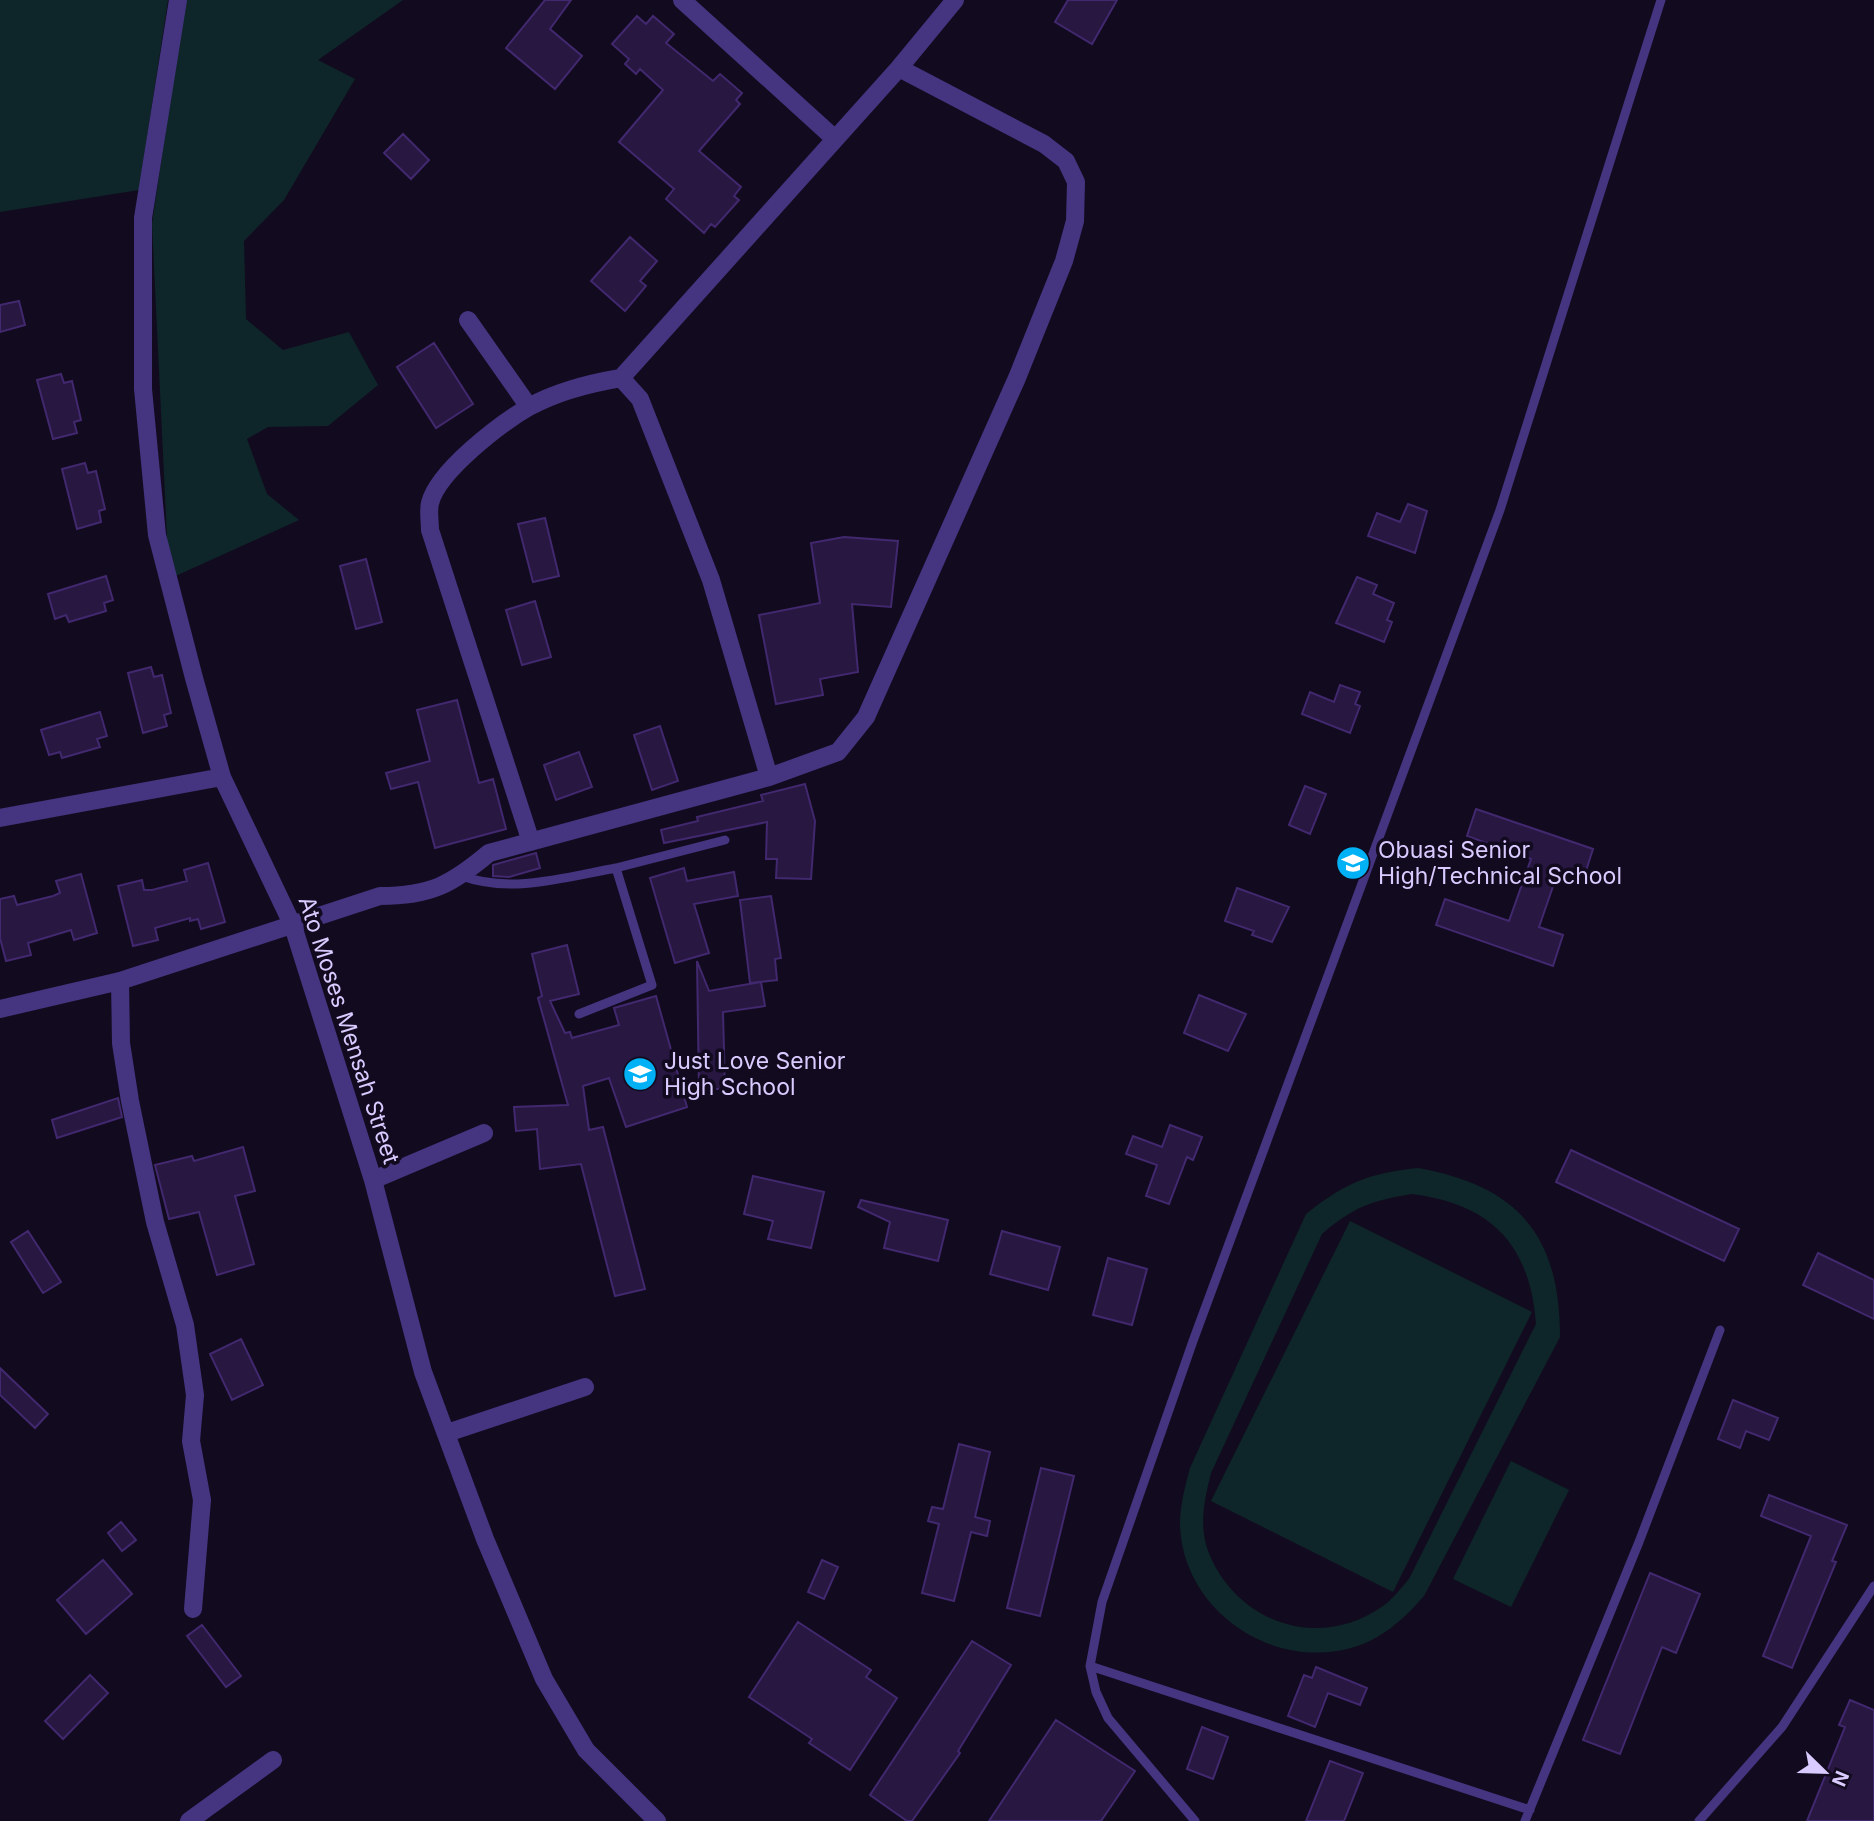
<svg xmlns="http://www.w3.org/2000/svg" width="1874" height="1821" viewBox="0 0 1874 1821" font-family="Inter,sans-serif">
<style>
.green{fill:#0e2629;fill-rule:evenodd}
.building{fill:#271741;stroke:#42286e;stroke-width:2}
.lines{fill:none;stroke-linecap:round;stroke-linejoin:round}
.lane{stroke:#453480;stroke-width:9}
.street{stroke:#453480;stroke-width:18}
.labels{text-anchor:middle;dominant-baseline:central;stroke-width:7;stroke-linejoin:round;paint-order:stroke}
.poi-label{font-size:23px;fill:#d9caff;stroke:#120b1f;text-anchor:start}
.street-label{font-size:23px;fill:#d9caff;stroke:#120b1f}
</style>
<rect width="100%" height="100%" fill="#120b1f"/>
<path class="green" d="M0,0H168L139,190L0,212Z
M185,0H403L318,60L355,79L284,200L244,241L246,319L283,350L349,332L378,385L328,426L268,427L247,439L267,494L299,520L169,579L152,224Z
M1418,1168C1518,1186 1560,1235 1560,1337L1424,1596C1404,1619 1381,1640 1351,1648C1271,1670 1183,1610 1180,1525C1180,1505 1185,1487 1190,1468L1306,1214C1345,1183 1369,1173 1418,1168ZM1412,1194C1491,1204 1530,1244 1536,1324L1409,1579C1401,1588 1392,1600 1383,1606C1317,1653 1233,1621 1207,1548C1199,1523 1205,1497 1211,1473L1322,1234C1352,1208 1372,1200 1412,1194Z
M1350,1221L1532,1312L1393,1592L1211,1501Z
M1511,1461L1569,1490L1511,1607L1453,1579Z"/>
<path class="building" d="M545,0H571L550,29L582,56L555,89L506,48Z
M1068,0H1117L1092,44L1055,22Z
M637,16L646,24L653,16L674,34L666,43L713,81L720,74L742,93L736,100L740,104L699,151L741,187L734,196L739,200L715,227L711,224L704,233L666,199L674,189L619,142L663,90L640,69L636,74L625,64L629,59L612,44Z
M403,134L429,160L411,179L384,153Z
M630,237L657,261L640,281L646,286L625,311L591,281Z
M19,301L25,325L0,332V305Z
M434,343L473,404L436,428L397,367Z
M61,374L64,383L72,381L81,420L74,422L77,433L53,439L37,380Z
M85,463L88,473L96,471L105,509L99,511L101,522L77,529L62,469Z
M1408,504L1427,511L1415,553L1368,536L1377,513L1400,522Z
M545,518L559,576L533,582L518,524Z
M844,537L898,541L891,607L852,604L858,672L820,679L823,695L776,704L759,615L820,603L811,543Z
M366,559L382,622L356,629L340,566Z
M106,576L113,600L104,603L106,611L69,622L66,615L55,619L48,594Z
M1357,577L1377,585L1373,594L1394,603L1387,620L1392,622L1384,642L1336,623Z
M535,601L551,657L522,665L506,610Z
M151,667L154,677L162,675L171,713L164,715L167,726L143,733L128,673Z
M1340,685L1360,692L1355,704L1360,706L1350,733L1302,714L1310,692L1334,702Z
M457,700L479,783L493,779L506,829L435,848L418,782L391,789L386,773L430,761L417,710Z
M100,712L107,736L97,739L100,747L62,758L60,752L49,755L41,730Z
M660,726L678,781L652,790L634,735Z
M579,752L592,787L556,800L544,765Z
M805,784L815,821L811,879L776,878L777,859H766L767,822L664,843L661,830L698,821L697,817L763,801L761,795Z
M1305,786L1326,794L1310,834L1289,825Z
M1476,809L1593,849L1584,877L1559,869L1539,927L1563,935L1553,966L1436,925L1445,899L1509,921L1531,859L1467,836Z
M536,853L540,868L509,877L493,876V865Z
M208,863L225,922L201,929L198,919L190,921V918L155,928L158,940L133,946L118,886L142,880L144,890H152L187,881L184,870Z
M684,868L687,881L734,872L738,896L694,904L709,953L675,963L650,878Z
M81,874L97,933L74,940L71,930L28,943L31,955L6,961L0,938V899L14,896L17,905L53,896L60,893L56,881Z
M1237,888L1289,907L1272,942L1252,935L1254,931L1225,921Z
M771,896L781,958L775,959L777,980L750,983L740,900Z
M567,945L579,994L550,1001L565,1033L570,1032L572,1038L619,1025L614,1008L656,996L687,1107L626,1127L609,1078L583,1086L589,1130L603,1127L645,1289L615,1296L581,1164L540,1169L537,1129L516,1131L514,1107L568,1105L538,998L542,996L532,954Z
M697,961L709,991L761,982L765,1006L723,1012L725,1089H699Z
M1199,995L1246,1014L1228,1051L1184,1033Z
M118,1098L122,1117L57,1138L52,1120Z
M1170,1125L1202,1137L1193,1160L1187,1157L1169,1204L1146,1196L1157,1165L1126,1154L1133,1136L1162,1147Z
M243,1147L255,1191L235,1196L254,1264L217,1275L199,1212L169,1219L155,1165L192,1156L194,1161Z
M1571,1150L1739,1229L1724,1261L1556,1182Z
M753,1176L824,1192L811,1248L768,1239L773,1221L744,1214Z
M861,1200L948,1220L938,1261L884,1248L890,1222L858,1207Z
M28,1231L61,1282L43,1293L11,1242Z
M1002,1231L1060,1247L1048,1290L990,1274Z
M1818,1253L1874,1280V1319L1803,1285Z
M1108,1258L1147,1269L1132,1325L1093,1315Z
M241,1339L263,1385L232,1400L210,1354Z
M0,1368L48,1414L35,1428L0,1395Z
M1733,1400L1778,1418L1769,1440L1746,1431L1740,1448L1718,1439Z
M959,1444L990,1452L975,1517L990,1521L987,1536L971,1532L954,1601L922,1593L939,1524L928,1521L932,1507L943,1509Z
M1041,1468L1074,1476L1040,1616L1007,1608Z
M1769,1495L1847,1525L1832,1561L1836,1562L1792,1668L1763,1656L1811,1536L1761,1516Z
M121,1522L136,1540L122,1551L108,1533Z
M103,1560L132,1594L86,1634L57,1600Z
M822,1560L838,1567L824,1599L808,1592Z
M1650,1573L1700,1594L1676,1653L1662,1647L1620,1754L1583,1740Z
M798,1622L871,1670L866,1677L897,1698L850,1770L809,1743L812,1739L749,1697Z
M202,1625L241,1676L226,1687L187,1636Z
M972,1641L1011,1665L958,1751L960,1753L912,1821H907L870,1795Z
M1316,1667L1367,1688L1360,1705L1328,1693L1315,1727L1288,1716L1304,1675L1312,1678Z
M90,1675L108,1693L63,1739L45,1721Z
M1850,1700L1874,1710V1821H1807L1845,1727L1839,1725Z
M1056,1720L1135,1771L1101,1821H989Z
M1202,1727L1228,1737L1213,1779L1187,1769Z
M1330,1761L1363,1773L1344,1821H1306Z"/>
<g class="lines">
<path class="lane" d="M616,868L725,840
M462,876C511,894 566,877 616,868L652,985L579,1014
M1090,1666L1530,1810
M1195,1821L1108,1718L1096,1692L1090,1666L1102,1602L1193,1341L1500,510L1661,0
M1525,1821L1639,1542L1720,1330
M1699,1821L1782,1727L1874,1586"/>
<path class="street" d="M178,0L143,218V389L157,535L194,678L222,777L293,926L373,1180L423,1372L485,1539L544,1679L586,1750L657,1821
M682,0L835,139
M899,68L955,0
M468,320L529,407
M621,378L640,399L711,580L769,777
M0,818L222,777
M120,981L121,1043L130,1101L155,1222L185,1325L195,1395L191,1441L202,1500L193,1609
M0,1009L120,981L380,896C430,896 451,885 489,853L769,777L838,752L866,717L1017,378L1064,261L1075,221L1076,182L1066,161L1044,144L899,68L621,378C591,383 556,392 529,407C501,423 438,471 430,503C428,511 430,522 430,530L531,842
M373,1180L484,1133
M447,1433L585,1387
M189,1821L273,1760"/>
</g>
<defs>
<g id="school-disc" transform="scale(1.75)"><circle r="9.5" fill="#00b2f5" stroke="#120b1f"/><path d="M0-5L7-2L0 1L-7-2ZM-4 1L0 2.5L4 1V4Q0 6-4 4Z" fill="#fff"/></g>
</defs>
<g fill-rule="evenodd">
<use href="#school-disc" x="1353" y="863"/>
<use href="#school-disc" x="640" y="1074"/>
</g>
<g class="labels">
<g class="poi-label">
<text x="1378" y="850">Obuasi Senior<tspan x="1378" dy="26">High/Technical School</tspan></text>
<text x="664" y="1061">Just Love Senior<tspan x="664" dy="26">High School</tspan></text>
</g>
<g class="street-label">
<text transform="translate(349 1030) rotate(72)">Ato Moses Mensah Street</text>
</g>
</g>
<g transform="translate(1825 1772) rotate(113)" stroke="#120b1f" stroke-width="5" paint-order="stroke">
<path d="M0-5L12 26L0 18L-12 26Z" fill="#d9caff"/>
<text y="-10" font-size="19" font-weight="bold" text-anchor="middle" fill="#d9caff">N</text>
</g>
</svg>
